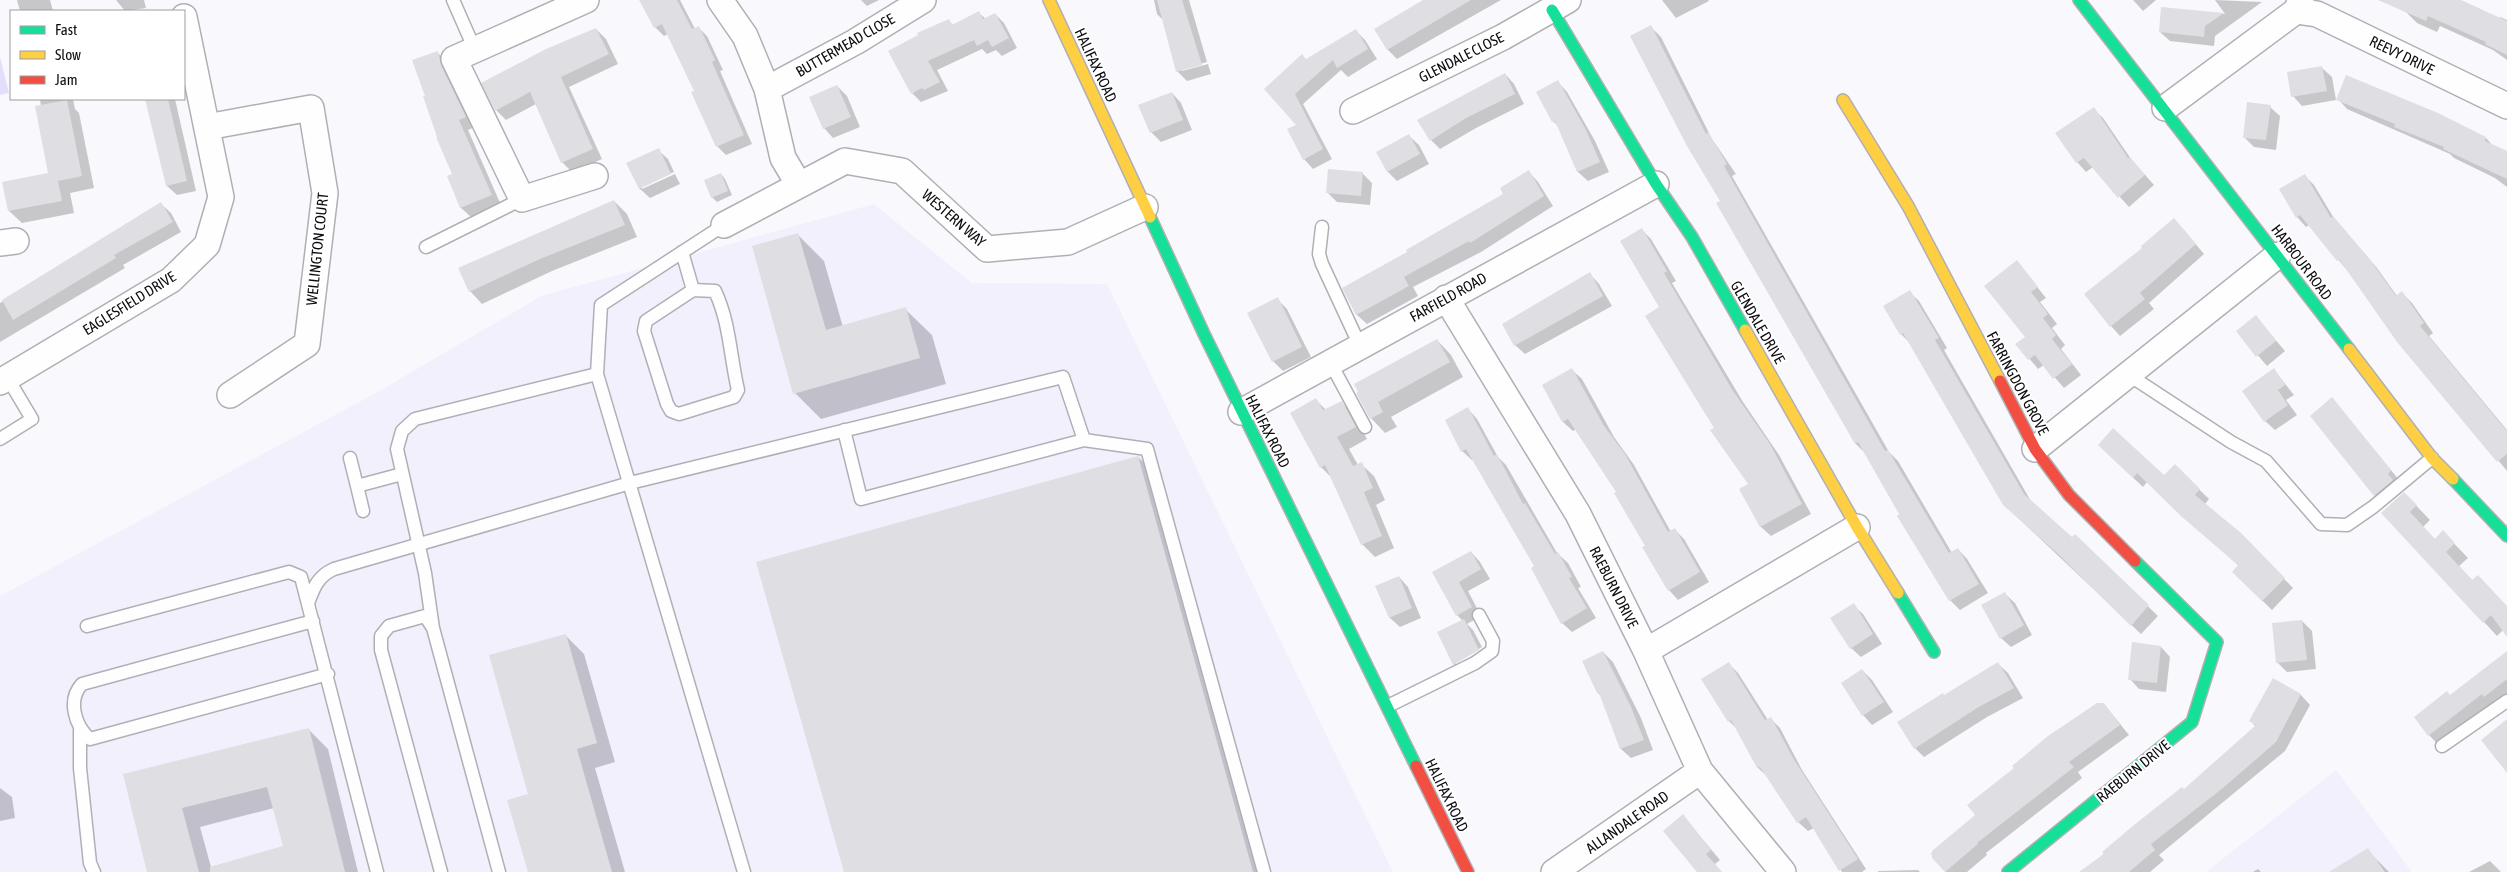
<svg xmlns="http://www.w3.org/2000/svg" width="2507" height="872" viewBox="0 0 2507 872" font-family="'Asap Condensed',sans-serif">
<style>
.built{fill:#f2f0fd}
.green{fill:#e3defd}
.shadow{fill:#0003;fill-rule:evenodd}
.building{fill:#dfdee2}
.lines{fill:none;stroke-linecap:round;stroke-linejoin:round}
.lane-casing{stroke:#b0b0b4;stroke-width:15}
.street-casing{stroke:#b0b0b4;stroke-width:28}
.fast-casing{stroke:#b0b0b4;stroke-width:14}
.slow-casing{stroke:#b0b0b4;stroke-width:14}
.jam-casing{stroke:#b0b0b4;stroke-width:14}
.lane{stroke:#fefeff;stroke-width:12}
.street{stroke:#fefeff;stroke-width:25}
.fast{stroke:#16e098;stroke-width:11}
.slow{stroke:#ffcf43;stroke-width:11}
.jam{stroke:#f24e42;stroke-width:11}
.labels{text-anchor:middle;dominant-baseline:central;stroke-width:4;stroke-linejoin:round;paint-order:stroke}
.street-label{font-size:15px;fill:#0c0b0f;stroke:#fff}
</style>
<rect width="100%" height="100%" fill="#f9f9fd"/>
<path class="built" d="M874,204L972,283L1107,284L1393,872H0V596L381,390L541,296Z
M2336,770L2412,872H2206Z"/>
<path class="green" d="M0,57L9,93L0,95Z"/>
<path class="shadow" d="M17,0H50L53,11H20Z
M116,0H144L146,8L125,11Z
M645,0H680L695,29L698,27L707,36L723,70L720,71L752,144L726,155L717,146L696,91L668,34L664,36L655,27Z
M861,0H879L867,6Z
M1154,0H1189L1207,62L1182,69V71L1208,64L1211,74L1187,81L1177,71L1164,21L1157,14Z
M1430,0H1501L1397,59L1388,50L1376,30Z
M1662,0H1708L1709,1L1676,18Z
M2133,0H2156L2143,11Z
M2215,0L2262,2L2215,36L2214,46L2170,41L2160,32L2162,8L2225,14Z
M2381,0H2459L2499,19L2500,17L2507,20V60L2493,50L2440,26L2437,32L2417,23L2406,12Z
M979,13L986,19L995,14L1004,23L1017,48L1002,56L996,50L987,54L982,49L937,70L948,91L921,102L912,93L890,51L949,21L954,26Z
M1651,27L1661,37L1712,139L1736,174L1732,176L1889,452L1898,461L1952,553L1958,549L1967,559L1988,593L1960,610L1950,600L1865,453L1856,444L1722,201Z
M596,29L606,39L618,64L569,87L602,159L572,172L562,162L536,104L506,120L496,110Z
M1356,31L1365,40L1377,59L1348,77L1341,70L1303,104L1332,159L1313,169L1304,159L1298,125L1265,89L1306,60Z
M437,52L447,62L475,127L468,130L501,205L471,217L461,208L449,177L453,175Z
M2322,68L2332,77L2336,100L2302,106L2293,96Z
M1505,74L1514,84L1524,104L1476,128L1440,149L1431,140Z
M1558,82L1567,92L1595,141L1609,172L1588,181L1578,172L1559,127L1553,121Z
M837,86L847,96L860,127L833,138L824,128Z
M1172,93L1181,103L1192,130L1161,142L1151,132Z
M40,99H73L75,109L79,113L94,188L70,193L74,213L22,223L9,211L50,174Z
M147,99H175L196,191L177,195L167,186Z
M2338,99L2437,114L2486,138L2494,147L2507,153V187L2495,178L2454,158L2450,154L2347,109Z
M2270,107L2280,116L2276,150L2254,147L2244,137Z
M2093,109L2103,118L2131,159L2154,185L2129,207L2093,167L2086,172L2077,162Z
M1409,136L1419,145L1429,164L1397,181L1388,172L1378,153Z
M658,150L668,159L674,172L642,186V189L675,174L680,184L650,198L640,189L628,164Z
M1529,172L1538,182L1553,206L1481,252L1413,287L1418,296L1367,324L1357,315L1344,289L1409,253L1504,194Z
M1362,173L1372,183L1370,205L1337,202L1327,192Z
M721,174L725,179L732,195L717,202L712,197Z
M2304,175L2314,185L2335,220L2377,268L2397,296L2402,293L2412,303L2433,333L2429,336L2507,430V471L2434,382L2347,270L2309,225L2306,227L2297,217Z
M614,201L627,214L637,237L552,271L482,304L470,291Z
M161,204L171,213L181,232L123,265L125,268L0,342V303Z
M1641,229L1651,239L1676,281L1672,283L1743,402L1779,455L1811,514L1771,536L1761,527L1740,490L1749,485L1715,428L1661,307Z
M2183,229L2204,254L2149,303L2154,309L2120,336L2111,326L2144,248Z
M797,234L824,261L843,327L905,309L932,335L946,384L821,419L795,393Z
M2017,262L2046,298L2040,302L2057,324L2052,328L2065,345L2061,349L2081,375L2064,388L2044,365L2038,369L2017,344L2027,337Z
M1590,274L1599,284L1612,306L1525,354L1515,345Z
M1909,292L1919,301L1947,348L1944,350L2032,503L2072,539L2075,536L2158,616L2141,634L2015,515L1910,343L1901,334Z
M1277,299L1287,309L1311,357L1283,371L1273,361Z
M2256,317L2285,351L2267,366L2237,331Z
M1437,340L1451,355L1463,377L1391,417L1397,427L1385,433L1371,418L1358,393Z
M1572,370L1582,379L1614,437L1634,465L1671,532L1675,530L1684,539L1709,582L1678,600L1669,590L1618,492L1577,429L1573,431L1563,422L1543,385Z
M2274,370L2294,395L2286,400L2297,415L2275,430L2265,421Z
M2332,399L2400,481L2385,504L2375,495Z
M1316,400L1326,410L1341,402L1354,415L1367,439L1349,449L1358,465L1361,464L1374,476L1385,500L1376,505L1394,548L1375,557L1362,544L1332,478L1321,467L1292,413Z
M1468,409L1477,419L1498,457L1506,465L1557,553L1568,563L1581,587L1578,588L1596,618L1572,632L1562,623L1536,567L1474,459L1472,460L1462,451Z
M2109,455L2164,477L2175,466L2209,499L2205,504L2240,534L2293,588L2272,610L2233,572L2239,566L2147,482L2143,487Z
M1138,457L1157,476L1266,872H845Z
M2404,493L2430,520L2423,527L2435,540L2443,532L2468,558L2459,566L2473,581L2507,607V635L2503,630L2497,636L2383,513Z
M1471,552L1480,562L1490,579L1468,591L1481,616L1467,624L1473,630L1482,647L1456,662V665L1483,650L1488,660L1464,674L1454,664L1463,621L1457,615L1434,572Z
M1399,577L1408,587L1421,618L1400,627L1390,618L1377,586Z
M2005,594L2015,603L2032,635L2011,647L2001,638Z
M1853,605L1863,614L1882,644L1861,657L1851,648Z
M2302,621L2312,631L2316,669L2287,672L2277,662Z
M565,635L584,654L615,762L595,768L625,872H529L530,795Z
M2161,647L2170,657L2166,692L2139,689L2130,679Z
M1603,652L1613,662L1641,718L1653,750L1631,758L1621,749L1601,696L1598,693Z
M2507,653V704L2442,749L2429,735L2451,696Z
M1728,663L1738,673L1768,720L1771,719L1780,728L1802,770L1866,869L1862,872H1842L1814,828L1808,831L1798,822L1768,777L1758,768L1738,730L1729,721Z
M1998,664L2008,673L2023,698L1987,717L1924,757L1915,748L1944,696Z
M1862,670L1872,680L1893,712L1872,725L1863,715Z
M2273,680L2301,695L2310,705L2285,751L2159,855L2164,860L2150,872H2081L2184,791L2256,727L2251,721Z
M2104,704L2129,735L2078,772L2082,778L1986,853L1987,855L1967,872H1946L1931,854Z
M309,730L328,749L358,872H148L124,775ZM274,808L285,847L211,867L200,827Z
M0,788L12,797L15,818L0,821Z
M1683,816L1720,860L1715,864L1721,872H1698Z
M2367,850L2389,872H2351Z
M2490,861L2501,872H2469Z
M2258,869L2261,872H2253Z
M1918,870L1920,872H1878V871Z"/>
<path class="building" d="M639,0H677L692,29L699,26L715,60L712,62L744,135L716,147L691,92L694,91L662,24L654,28Z
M1157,0H1182L1202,65L1176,72Z
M1423,0H1471L1387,50L1374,29Z
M2378,0H2461L2507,21V55L2485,44L2486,42L2428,16L2426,21Z
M2161,7L2224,13L2205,26L2204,37L2159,32Z
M979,11L983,19L995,13L1009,38L992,47L988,40L977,46L974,40L928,61L940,82L924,90L922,88L911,94L888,51L918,35L917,33L949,19L952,25Z
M1651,25L1706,134L1708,132L1727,164L1724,166L1885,451L1888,450L1949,553L1958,548L1979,584L1949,601L1897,516L1899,514L1858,442L1855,444L1716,203L1720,201L1687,146L1630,36Z
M596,28L609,54L561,77L593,149L561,163L530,92L495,111L481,83L546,49Z
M1356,29L1368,49L1337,68L1333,60L1295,94L1323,149L1303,160L1287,129L1296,125L1264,89L1302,54L1306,59Z
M438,51L441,65L466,117L459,120L492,195L460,208L447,176L452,174L436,137H437L423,96H425L412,60Z
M2322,66L2327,91L2291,97L2287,72Z
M1505,73L1515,94L1466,118L1430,141L1417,120Z
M2346,75L2438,113L2486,137L2485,141L2507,151V179L2443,149L2444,147L2394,127L2395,124L2336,100Z
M1558,80L1586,130L1600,162L1577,172L1555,121L1552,122L1536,92Z
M837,85L851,117L823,129L809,97Z
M1172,92L1183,120L1150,133L1138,105Z
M145,99H168L187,181L166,186Z
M67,100L82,176L58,181L62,201L8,211L2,182L48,173L35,106Z
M2247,102L2271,105L2266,140L2243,138Z
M2094,107L2128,158L2130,157L2145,175L2118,198L2084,158L2076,163L2055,133Z
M1409,134L1420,154L1387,172L1376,152Z
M659,148L671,174L639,189L626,163Z
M1328,169L1363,172L1361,196L1326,193Z
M1529,170L1544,196L1470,243L1469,241L1404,277L1409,286L1356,315L1342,288L1407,252L1406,250L1503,194L1500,188Z
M721,173L728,191L711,198L704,180Z
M2305,174L2331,218L2333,216L2368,257L2396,296L2402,291L2424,323L2420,326L2507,431V454L2497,462L2397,342L2339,259L2337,261L2300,215L2296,218L2279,189Z
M614,200L625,225L540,259L469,292L458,268Z
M161,202L173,222L114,255L116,258L13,320L2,300Z
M2174,218L2196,244L2140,293L2145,299L2110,327L2084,294L2142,248L2141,246Z
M1642,228L1667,271L1664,273L1733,391L1770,444L1802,504L1760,527L1739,489L1748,484L1710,430L1714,428L1645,316L1659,307L1620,241Z
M798,233L826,330L906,307L920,358L793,394L752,246Z
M2017,260L2038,287L2031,292L2048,314L2043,318L2056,335L2052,339L2072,364L2053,379L2035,355L2028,360L2015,344L2025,337L1984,286Z
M1590,272L1603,296L1514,346L1502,324Z
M1910,290L1939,338L1935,340L2024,494L2072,537L2075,534L2149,605L2131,626L2057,553L2003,505L1903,333L1900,335L1883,306Z
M1278,297L1302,347L1272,362L1247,313Z
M2256,315L2276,341L2256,357L2236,331Z
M1437,339L1450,362L1378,402L1383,412L1370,419L1356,393L1358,392L1354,384Z
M1572,368L1604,426L1625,454L1668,532L1675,528L1700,572L1668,591L1642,547L1645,546L1614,493L1616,492L1568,419L1562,422L1542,385Z
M2274,368L2285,385L2278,390L2288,405L2264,422L2242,391Z
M2332,397L2391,470L2388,474L2393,480L2374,496L2310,416Z
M1316,398L1323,410L1342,401L1356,427L1337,437L1353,466L1362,462L1373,488L1364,492L1382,536L1361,545L1325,465L1320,468L1290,413Z
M1468,407L1494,456L1497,454L1523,504L1525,503L1555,554L1558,552L1572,577L1569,578L1587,608L1561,624L1531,568L1534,566L1466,449L1461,452L1445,420Z
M2113,428L2164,475L2175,464L2200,489L2195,495L2241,533L2285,578L2262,601L2232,572L2238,565L2182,517L2137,473L2133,478L2098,445Z
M1138,456L1253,872H844L756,562Z
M2404,492L2417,505L2410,512L2435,539L2443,530L2455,543L2446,552L2472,580L2478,575L2507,606V637L2491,615L2483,623L2381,513Z
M1471,551L1481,569L1459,582L1472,607L1456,616L1432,572Z
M1399,576L1412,608L1389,618L1375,586Z
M2005,592L2024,625L2000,639L1981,605Z
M1854,603L1873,634L1850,649L1830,618Z
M1464,619L1479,650L1453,665L1437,632Z
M2302,620L2307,660L2276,663L2272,623Z
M566,634L597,743L577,749L612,872H528L507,800L528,794L489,655Z
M2132,642L2161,646L2157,683L2128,680Z
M1603,651L1631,707L1644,740L1620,749L1599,693H1597L1582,661Z
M2507,651V679L2484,697L2482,694L2428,736L2414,717L2447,691L2450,695Z
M1729,662L1765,720L1771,717L1793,758L1858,859L1839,871L1806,817L1797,823L1760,767L1757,768L1731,720L1728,722L1701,679Z
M1998,662L2014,688L1977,708L1914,749L1897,722L1943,693L1944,695Z
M1862,669L1884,702L1862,716L1841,683Z
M2273,678L2301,694L2276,742L2223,788L2151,844L2155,850L2129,872H2079L2104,854L2102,852L2134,825L2182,787L2184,789L2256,725L2249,721Z
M2097,703H2104L2120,725L2069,762L2074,767L1977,843L1978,844L1945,872L1932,858V851L1975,815L1967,805L2014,768L2012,766L2048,736Z
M2507,719V773L2481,740Z
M309,728L345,872H210V867L283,846L267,787L182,808L199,872H147L123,774Z
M1683,814L1711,850L1706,854L1722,872H1697L1663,831Z
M2368,848L2385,872H2329Z"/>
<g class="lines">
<g class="lane-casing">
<path id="lane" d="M453,0L475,50
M724,225L601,305L597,374L744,872
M1322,227L1319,254L1322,264L1360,346
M426,247L522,199
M682,252L693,290
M693,290L715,291C730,323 730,356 738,390L734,397L679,414L671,411L667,404L644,331L646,321Z
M1330,362L1365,427
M2129,375L2231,442L2266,461L2321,524L2347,525L2373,507L2432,458
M0,439L32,419L7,377
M1084,440L1147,449L1264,872
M350,458L357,486L402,474
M357,486L363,511
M308,603C314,587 318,576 334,569L630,483L1063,377L1084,440L861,499L844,430
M313,621L82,684C67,700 75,726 90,739L328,674
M87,626L289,572L301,577L377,872
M433,628L425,616L389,626L381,636V650L441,872
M1388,706L1475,663L1492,651L1493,641L1479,615
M80,730V768L90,863L94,872
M2442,746L2507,701
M499,872L433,628L425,573L397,449L402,431L415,419L597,374"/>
</g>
<g class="street-casing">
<path id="street" d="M586,0L454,59L522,199L595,176
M720,0L745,36L767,89L783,158L799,185
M2296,11L2317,14L2507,106
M767,89L855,42L923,0
M2165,108L2296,11L2301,0
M1353,111L1503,37L1568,0
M207,127L311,108L325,193L307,344L230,395
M724,225L845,161L902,171L987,249L1068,242L1145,207
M0,243L16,241
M1446,298L1578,514L1646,651L1700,771L1783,872
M0,382L171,280L207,245L221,197L184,17
M1241,412L1656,184
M2035,449L2278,255
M1646,651L1857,527
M1554,872L1700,771"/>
</g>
<g class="fast-casing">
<path id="fast" d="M2079,0L2349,349
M1552,10L1656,184L1692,237L1745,330
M1150,217L1204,334L1416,766
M2453,479L2507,536
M1898,593L1934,652
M2008,872L2192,722L2217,642L2135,561"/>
</g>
<g class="slow-casing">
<path id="slow" d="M1049,0L1150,217
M1843,100L1908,206L2000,381
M1745,330L1857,527L1898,593
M2349,349L2432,458L2453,479"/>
</g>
<g class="jam-casing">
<path id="jam" d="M2000,381L2035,449L2069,495L2135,561
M1416,766L1468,872"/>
</g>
<use href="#lane" class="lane"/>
<use href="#street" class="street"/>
<use href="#fast" class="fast"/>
<use href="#slow" class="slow"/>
<use href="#jam" class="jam"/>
</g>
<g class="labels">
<g class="street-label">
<text transform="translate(845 45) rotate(-30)">BUTTERMEAD CLOSE</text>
<text transform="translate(2402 55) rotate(26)">REEVY DRIVE</text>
<text transform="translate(1461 57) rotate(-27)">GLENDALE CLOSE</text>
<text transform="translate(1096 65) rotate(65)">HALIFAX ROAD</text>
<text transform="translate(954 218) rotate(41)">WESTERN WAY</text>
<text transform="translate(317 249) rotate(-84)">WELLINGTON COURT</text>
<text transform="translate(2302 262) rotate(53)">HARBOUR ROAD</text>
<text transform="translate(1448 297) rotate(-29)">FARFIELD ROAD</text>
<text transform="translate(129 303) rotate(-32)">EAGLESFIELD DRIVE</text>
<text transform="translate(1758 322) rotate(60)">GLENDALE DRIVE</text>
<text transform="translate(2018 383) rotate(62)">FARRINGDON GROVE</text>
<text transform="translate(1268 431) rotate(63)">HALIFAX ROAD</text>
<text transform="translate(1614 587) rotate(63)">RAEBURN DRIVE</text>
<text transform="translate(2133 771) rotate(-39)">RAEBURN DRIVE</text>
<text transform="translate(1447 795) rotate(64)">HALIFAX ROAD</text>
<text transform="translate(1627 822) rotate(-35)">ALLANDALE ROAD</text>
</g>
</g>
<rect x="10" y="10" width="175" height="90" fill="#ffffff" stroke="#9e9d9f"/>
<rect x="20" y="26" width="25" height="8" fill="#16e098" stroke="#9e9d9f"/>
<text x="55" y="35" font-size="15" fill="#0c0b0f">Fast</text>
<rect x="20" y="51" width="25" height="8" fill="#ffcf43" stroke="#9e9d9f"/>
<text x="55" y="60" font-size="15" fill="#0c0b0f">Slow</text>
<rect x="20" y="76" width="25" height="8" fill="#f24e42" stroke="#9e9d9f"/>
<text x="55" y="85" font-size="15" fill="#0c0b0f">Jam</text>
</svg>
